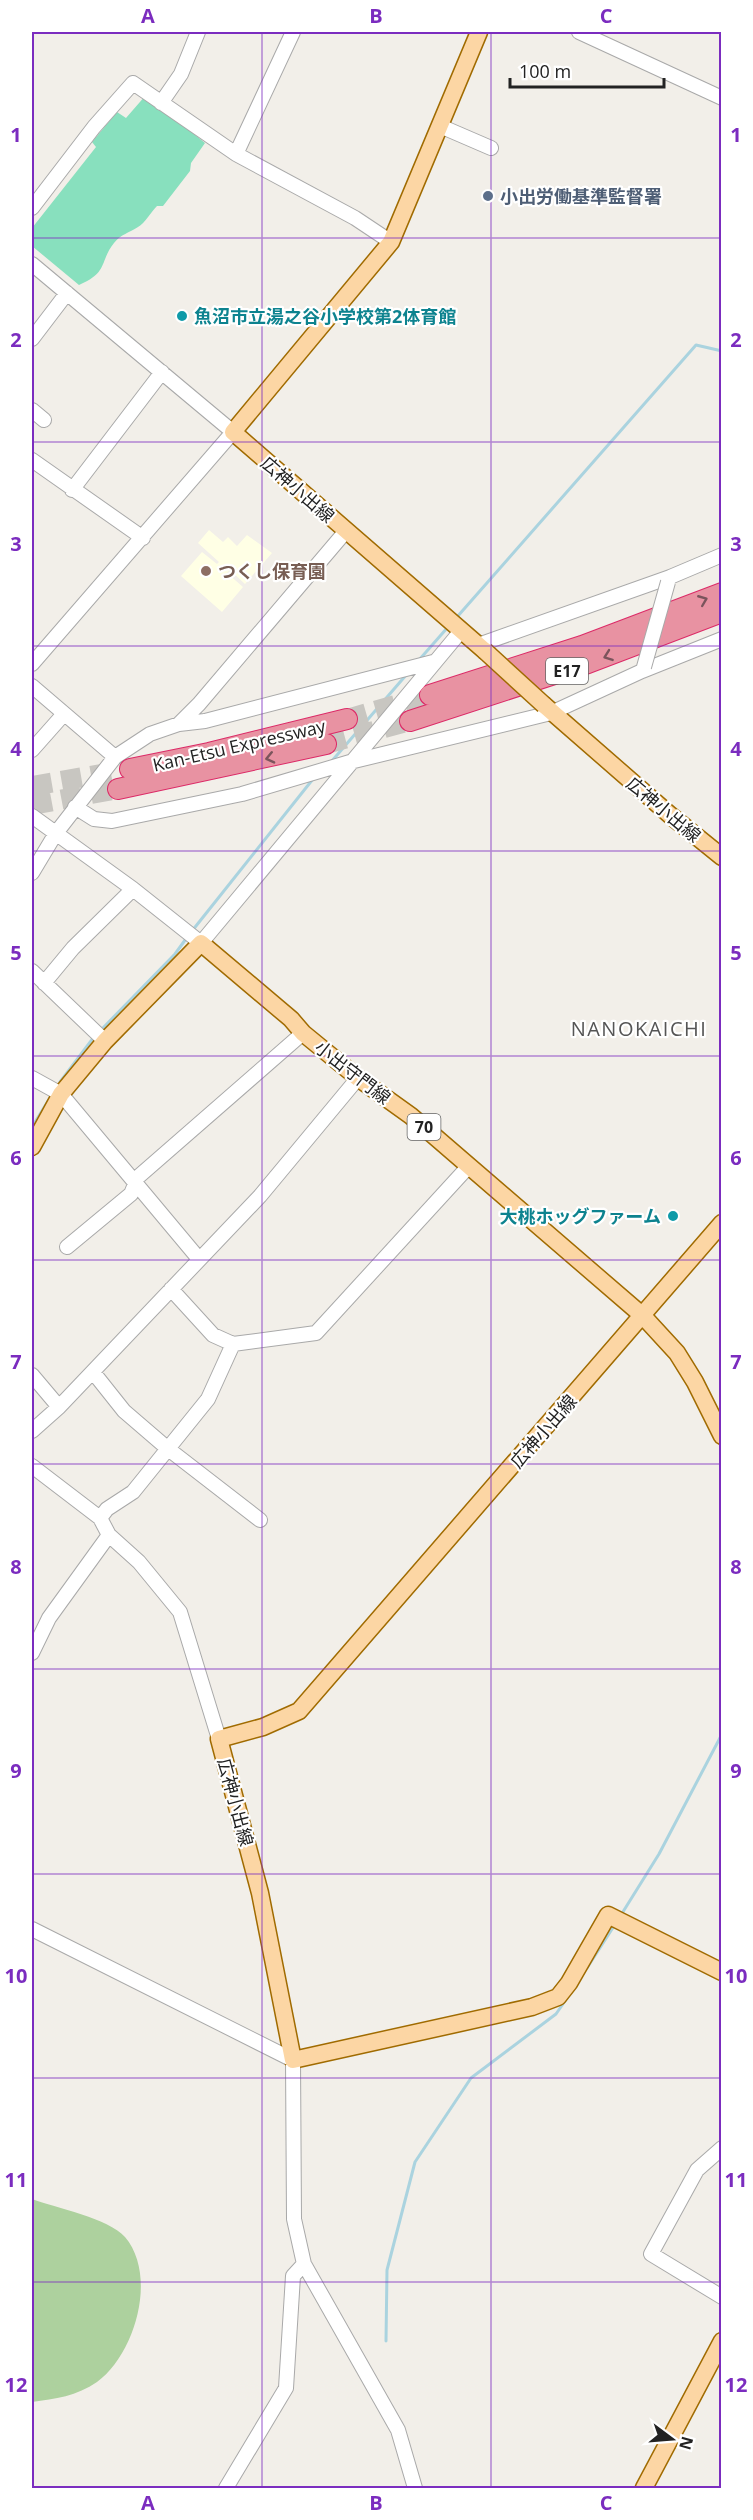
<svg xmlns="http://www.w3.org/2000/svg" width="753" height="2520" viewBox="0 0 753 2520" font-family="'Open Sans','Noto Sans JP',sans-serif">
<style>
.education{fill:#ffffe5}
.forest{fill:#add19e}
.pitch{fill:#88e0be}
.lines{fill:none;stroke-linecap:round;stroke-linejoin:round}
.stream{stroke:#aad3df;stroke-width:3}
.highway-tunnel{stroke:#c8c6c1;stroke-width:20;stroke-dasharray:20 10;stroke-linecap:butt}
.minor-casing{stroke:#a9a9a9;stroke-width:16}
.major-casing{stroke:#a06b00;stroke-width:19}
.highway-casing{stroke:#dc2a67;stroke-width:22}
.minor{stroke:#fff;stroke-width:14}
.major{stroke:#fcd6a4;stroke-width:16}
.highway{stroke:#e892a2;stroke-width:20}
.minor-bridge-casing{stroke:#a9a9a9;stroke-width:16;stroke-linecap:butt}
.major-bridge-casing{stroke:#a06b00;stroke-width:19;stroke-linecap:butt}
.minor-bridge{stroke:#fff;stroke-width:14}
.major-bridge{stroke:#fcd6a4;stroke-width:16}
.oneway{stroke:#7b545c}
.grid{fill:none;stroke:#7b2cbf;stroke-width:1.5;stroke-opacity:0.55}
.service-dot{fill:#5c6f8a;stroke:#fff;stroke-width:2}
.culture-dot{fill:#0f9aa8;stroke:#fff;stroke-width:2}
.education-dot{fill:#8d6e63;stroke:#fff;stroke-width:2}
.labels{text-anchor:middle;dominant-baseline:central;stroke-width:4.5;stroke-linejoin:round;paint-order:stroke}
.shield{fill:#fff;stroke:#646464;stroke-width:1.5}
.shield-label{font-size:16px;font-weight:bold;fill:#222}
.service-label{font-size:18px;font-weight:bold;fill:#4e5e75;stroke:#fff;text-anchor:start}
.culture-label{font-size:18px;font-weight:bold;fill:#0d838f;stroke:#fff;text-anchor:start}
.street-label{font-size:18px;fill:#222;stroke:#fff}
.education-label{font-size:18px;font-weight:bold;fill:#785e54;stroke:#fff;text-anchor:start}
.neighbourhood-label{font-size:20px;letter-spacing:1.5px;fill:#555;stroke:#fff}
.neatline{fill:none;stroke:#7b2cbf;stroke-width:2}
.grid-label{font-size:20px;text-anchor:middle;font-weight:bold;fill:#7b2cbf}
</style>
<rect width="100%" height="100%" fill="#f2efe9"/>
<path class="education" d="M209,530L223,542L228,537L237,546L247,535L272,553L245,584L230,570L227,573L243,587L222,612L181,576L202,552L217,564L219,562L198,543Z"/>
<path class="forest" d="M32,2199C56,2208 108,2218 125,2237C158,2276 135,2354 97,2382C77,2396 55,2399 32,2402Z"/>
<path class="pitch" d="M146,95L205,143L191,163L190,171L163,206H157C151,212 145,223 138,227C129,233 121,234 114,243C99,262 109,272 79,285L32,246V228L96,147L92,142L117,112L126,118Z"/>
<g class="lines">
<path class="stream" d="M457,617L696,345L722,351
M419,660L448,627
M331,762L407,674
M192,931L313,779
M101,1030L175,954L188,936
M60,1082L94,1037
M32,1127L53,1093
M621,1915L659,1854L722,1734
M587,1968L614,1926
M386,2341L387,2270L415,2162L471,2078L556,2014L565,2001"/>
<path class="highway-tunnel" d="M347,719L430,695
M326,744L410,721
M32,786L130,769
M32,805L118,789"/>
<g class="minor-casing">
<path id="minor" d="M579,32L722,98
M161,103L181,74L198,32
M440,126L491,148
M236,154L293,32
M32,208L94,127L133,83L236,154L355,218L391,242
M32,264L233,432L32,664
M32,339L67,293
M32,410L44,420
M32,460L143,538
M72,490L162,372
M478,645L670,577L722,555
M32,686L115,757
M179,724L205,721L433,662
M32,750L63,715
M75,807L94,819L112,821L242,794L350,762L551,713L642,671L722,639
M32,816L133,889L201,943L461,631
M32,873L56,833L115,757L150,734L179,724L199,704L346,531
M32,971L105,1041
M44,983L73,948L133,889
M32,1078L61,1094L199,1259
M67,1247L131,1194L138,1177L303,1033
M171,1289L213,1335L233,1344L316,1333L468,1167
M93,1372L124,1411L167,1448L260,1520
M32,1375L59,1407
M32,1431L59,1407L260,1196L358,1078
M32,1466L100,1518L109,1535L139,1562L180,1612L219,1739
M100,1518L107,1509L133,1492L208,1399L233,1344
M32,1653L49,1618L109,1535
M32,1929L293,2060L294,2219L304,2264L398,2430L415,2488
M722,2148L697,2170L651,2254L722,2297
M226,2488L286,2388L293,2276L304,2264"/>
</g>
<g class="major-casing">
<path id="major" d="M479,32L391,242L233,432L485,651
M544,705L670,815L722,857
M32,1147L61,1094L105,1041L201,943L291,1019L303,1033L358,1078L411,1116L643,1316L677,1353L695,1382L722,1436
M722,1223L299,1711L263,1727L219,1739L260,1893L293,2060L532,2007L558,1997L569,1983L608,1915L722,1972
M644,2488L722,2341"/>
</g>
<g class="highway-casing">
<path id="highway" d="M430,695L582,646L722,593
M410,721L588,663L722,612
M130,769L209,753L347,719
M118,789L326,744"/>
</g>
<use href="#minor" class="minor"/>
<use href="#major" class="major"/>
<use href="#highway" class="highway"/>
<g class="minor-bridge-casing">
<path id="minor-bridge" d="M644,667L668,582"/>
</g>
<g class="major-bridge-casing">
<path id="major-bridge" d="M485,651L544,705"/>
</g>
<use href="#minor-bridge" class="minor-bridge"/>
<use href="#major-bridge" class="major-bridge"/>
</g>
<defs><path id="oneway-chevron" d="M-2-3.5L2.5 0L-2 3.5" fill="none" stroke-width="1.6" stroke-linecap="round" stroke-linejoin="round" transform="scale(1.5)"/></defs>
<g class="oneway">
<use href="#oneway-chevron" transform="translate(703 600) rotate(-22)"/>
<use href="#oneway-chevron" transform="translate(608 656) rotate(160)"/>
<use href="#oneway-chevron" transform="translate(270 758) rotate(167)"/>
</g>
<path class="grid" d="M262,32V2488M491,32V2488M32,238H722M32,442H722M32,646H722M32,851H722M32,1056H722M32,1260H722M32,1464H722M32,1669H722M32,1874H722M32,2078H722M32,2282H722"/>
<circle class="service-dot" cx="488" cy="196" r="6"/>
<g class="culture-dot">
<circle cx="182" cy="316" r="6"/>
<circle cx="673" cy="1216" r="6"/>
</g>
<circle class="education-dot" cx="206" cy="571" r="6"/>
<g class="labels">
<g class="shield">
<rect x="546" y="658" width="42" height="26" rx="4.5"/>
<rect x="407.5" y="1114" width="33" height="26" rx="4.5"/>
</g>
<g class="shield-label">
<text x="567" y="671">E17</text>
<text x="424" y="1127">70</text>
</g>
<g class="service-label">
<text x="500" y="196">小出労働基準監督署</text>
</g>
<g class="culture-label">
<text x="194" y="316">魚沼市立湯之谷小学校第2体育館</text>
<text x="661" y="1216" text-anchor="end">大桃ホッグファーム</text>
</g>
<g class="street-label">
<text transform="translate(298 489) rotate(41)">広神小出線</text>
<text transform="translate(239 745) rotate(-13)">Kan-Etsu Expressway</text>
<text transform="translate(664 809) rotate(40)">広神小出線</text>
<text transform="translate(353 1072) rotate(38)">小出守門線</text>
<text transform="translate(543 1431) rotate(-49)">広神小出線</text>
<text transform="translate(236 1802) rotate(75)">広神小出線</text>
</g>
<g class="education-label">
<text x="218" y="571">つくし保育園</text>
</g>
<g class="neighbourhood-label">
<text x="639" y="1028">NANOKAICHI</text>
</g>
</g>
<rect width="753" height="2520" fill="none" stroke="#ffffff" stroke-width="66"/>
<g transform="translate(672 2439) rotate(106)" stroke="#ffffff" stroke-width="4.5" paint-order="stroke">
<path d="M0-4.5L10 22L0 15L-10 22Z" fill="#222222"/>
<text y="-9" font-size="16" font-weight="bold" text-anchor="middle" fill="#222222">N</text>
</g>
<path d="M510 78v9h154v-9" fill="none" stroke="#222222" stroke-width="3"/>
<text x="519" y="78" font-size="18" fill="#222222" stroke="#ffffff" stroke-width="4.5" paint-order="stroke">100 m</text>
<rect x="33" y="33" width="687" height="2454" class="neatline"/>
<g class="grid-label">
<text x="148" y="23">A</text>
<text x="376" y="23">B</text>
<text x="606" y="23">C</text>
<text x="16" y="142">1</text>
<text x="736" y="142">1</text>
<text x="16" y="347">2</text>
<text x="736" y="347">2</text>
<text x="16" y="551">3</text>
<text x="736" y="551">3</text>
<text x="16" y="756">4</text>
<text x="736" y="756">4</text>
<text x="16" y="960">5</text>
<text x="736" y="960">5</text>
<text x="16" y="1165">6</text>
<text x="736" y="1165">6</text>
<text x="16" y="1369">7</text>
<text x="736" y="1369">7</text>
<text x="16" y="1574">8</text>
<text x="736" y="1574">8</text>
<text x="16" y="1778">9</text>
<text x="736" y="1778">9</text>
<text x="16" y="1983">10</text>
<text x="736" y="1983">10</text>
<text x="16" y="2187">11</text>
<text x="736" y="2187">11</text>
<text x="16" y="2392">12</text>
<text x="736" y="2392">12</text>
<text x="148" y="2510">A</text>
<text x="376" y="2510">B</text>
<text x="606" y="2510">C</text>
</g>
</svg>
